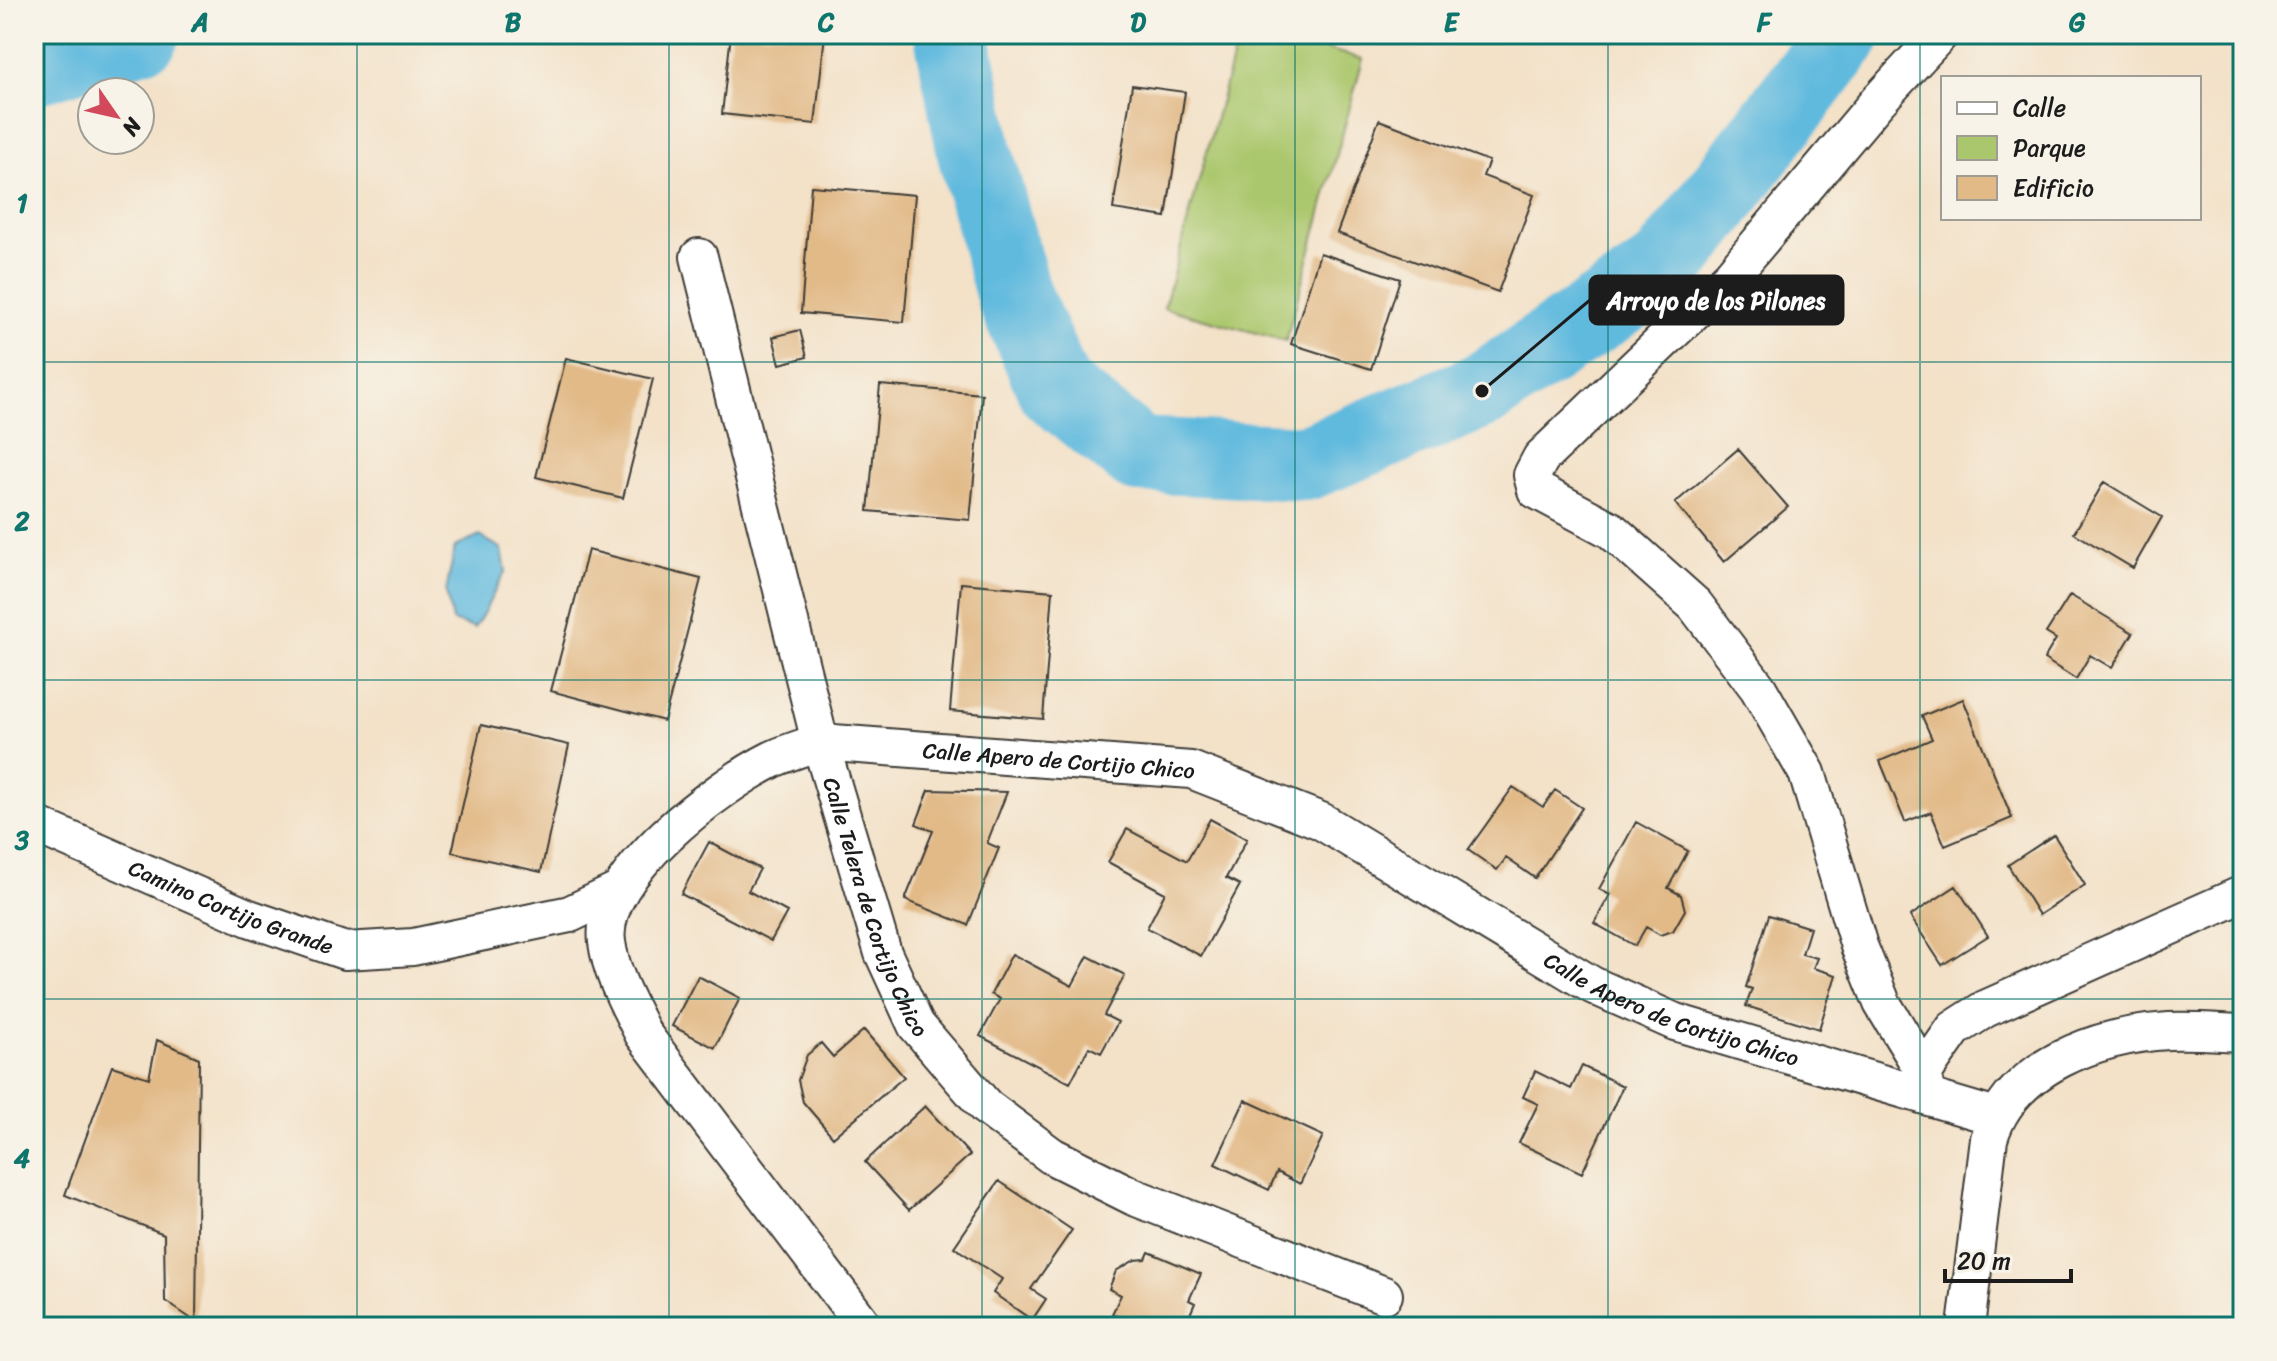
<svg xmlns="http://www.w3.org/2000/svg" width="2277" height="1361" viewBox="0 0 2277 1361" font-family="Sriracha,sans-serif">
<style>
.green{fill:#abc76d;stroke:#647244;stroke-width:2}
.water{fill:#60bade;stroke:#3e6b7d;stroke-width:2}
.lines{fill:none;stroke-linecap:round;stroke-linejoin:round}
.river{stroke:#60bade;stroke-width:76}
.building{fill:#e2ba88}
.street-casing{stroke:#3c3a36;stroke-width:40}
.street{stroke:#fff;stroke-width:36}
.grid{fill:none;stroke:#0f766e;stroke-width:2;stroke-opacity:0.55}
.labels{text-anchor:middle;dominant-baseline:central;stroke-width:8;stroke-linejoin:round;paint-order:stroke}
.street-label{font-size:22px;fill:#1c1c1c;stroke:#f7f3e8}
.leader{fill:none;stroke:#1c1c1c;stroke-width:3}
.callout-dot{fill:#1c1c1c;stroke:#f7f3e8;stroke-width:3}
.callout{fill:#1c1c1c;stroke:#1c1c1c;stroke-width:3}
.callout-label{font-size:24px;text-anchor:middle;font-weight:bold;fill:#fff}
.neatline{fill:none;stroke:#0f766e;stroke-width:3}
.grid-label{font-size:26px;text-anchor:middle;font-weight:bold;fill:#0f766e}
</style>
<rect width="100%" height="100%" fill="#f7f3e8"/>
<filter id="ink" filterUnits="userSpaceOnUse"><feTurbulence type="fractalNoise" baseFrequency=".0125" numOctaves="2"/><feDisplacementMap in="SourceGraphic" scale="16" xChannelSelector="R" yChannelSelector="G"/><feConvolveMatrix kernelMatrix="1 2 1 2 8 2 1 2 1" color-interpolation-filters="sRGB"/></filter>
<filter id="wash" filterUnits="userSpaceOnUse"><feTurbulence type="fractalNoise" baseFrequency=".006" numOctaves="4" result="noise"/><feDisplacementMap in="SourceGraphic" scale="32" xChannelSelector="R" yChannelSelector="G"/><feGaussianBlur stdDeviation="1.8" result="paint"/><feColorMatrix in="noise" values="0 0 0 0 0 0 0 0 0 0 0 0 0 0 0 0 0 1.4 0 .05"/><feComposite in="paint" operator="in"/></filter>
<g filter="url(#wash)">
<rect width="100%" height="100%" fill="#f3e1c8"/>
<path class="green" d="M1239,34H1271L1363,59L1286,341L1164,308Z"/>
<path class="water" d="M480,536L502,549L506,571C493,590 488,610 474,628L452,621L446,592L455,547Z"/>
<g class="lines">
<path class="river" d="M952,34L975,153L1014,296L1055,389L1139,455L1305,463L1482,391L1664,270L1844,34
M34,67L142,34"/>
</g>
<g id="blocks">
<path class="building" d="M731,34H825L815,124L722,114Z
M1132,85L1185,92L1166,217L1113,209Z
M1379,120L1489,161L1483,176L1534,195L1498,292L1337,233Z
M811,186L915,195L904,322L801,313Z
M1320,253L1400,279L1371,369L1291,344Z
M800,330L807,357L780,364L773,337Z
M566,358L653,379L623,498L536,477Z
M880,385L982,394L970,520L868,511Z
M1738,449L1788,507L1724,562L1675,503Z
M2104,482L2162,517L2133,568L2074,533Z
M588,550L701,579L664,721L551,691Z
M961,583L1053,591L1043,719L950,711Z
M2070,595L2133,633L2112,668L2090,655L2076,679L2044,659L2056,639L2046,633Z
M1963,699L2012,818L1945,846L1931,812L1905,822L1880,761L1932,739L1922,716Z
M481,725L569,745L541,872L452,852Z
M1513,787L1543,807L1555,790L1582,808L1535,878L1506,858L1497,870L1468,850Z
M929,790L1007,792L987,843L999,848L968,925L905,900L933,831L916,824Z
M1210,819L1247,839L1226,878L1240,885L1201,956L1147,928L1165,893L1108,862L1127,829L1187,861Z
M1636,822L1688,851L1668,888L1681,895L1685,910L1673,931L1660,935L1646,927L1635,946L1594,923L1610,895L1599,889Z
M2054,835L2085,885L2039,915L2008,865Z
M709,842L760,869L748,891L787,912L771,941L681,894Z
M1956,886L1988,936L1942,965L1910,916Z
M1769,915L1810,928L1802,954L1817,958L1813,968L1836,975L1819,1029L1746,1006L1752,989L1746,987Z
M1012,954L1072,986L1088,956L1125,975L1104,1015L1118,1022L1101,1053L1089,1047L1070,1083L980,1036L1000,999L991,994Z
M698,976L740,998L715,1048L672,1026Z
M864,1030L904,1077L833,1137L803,1102L798,1080L807,1055L821,1043L833,1057Z
M157,1040L199,1058L196,1322L165,1301L164,1234L65,1195L112,1066L149,1078Z
M1582,1066L1623,1086L1582,1173L1519,1143L1538,1104L1523,1097L1535,1071L1571,1089Z
M1245,1100L1323,1136L1300,1184L1277,1172L1269,1190L1215,1164Z
M925,1106L970,1155L909,1210L865,1162Z
M999,1181L1072,1230L1031,1289L1046,1299L1032,1320L993,1293L1002,1279L954,1247Z
M1149,1252L1201,1274L1189,1300L1195,1303L1188,1319L1181,1315L1176,1327H1142L1112,1314L1121,1295L1109,1289L1116,1271L1135,1260L1146,1259Z"/>
</g>
</g>
<g filter="url(#ink)">
<use href="#blocks" fill-opacity="0" stroke="#3c3a36" stroke-width="2"/>
<g class="lines">
<g class="street-casing">
<g id="street">
<path id="s1" d="M699,257L820,742L883,953L916,1025L986,1107L1052,1156L1134,1197L1384,1295"/>
<path id="s2" d="M34,824L249,918L345,951L413,947L570,914L618,891"/>
<path d="M1924,1072L1954,1029L1985,1009L2243,894"/>
<path d="M1925,1094L1924,1072L1882,1003L1859,946L1807,773L1758,688L1695,605L1611,530L1536,490L1532,475L1541,458L1730,277L1878,101L1940,34"/>
<path id="s3" d="M865,1327L643,1034C629,1005 611,974 607,942C598,874 719,786 773,759C788,752 805,747 820,742L1191,770L1321,821L1592,985L1675,1022L1996,1117"/>
<path d="M1966,1327L1989,1139C2010,1066 2099,1035 2169,1031C2193,1030 2219,1032 2243,1033"/>
</g>
</g>
<use href="#street" class="street"/>
</g>
</g>
<path class="grid" d="M357,34V1327M669,34V1327M982,34V1327M1295,34V1327M1608,34V1327M1920,34V1327M34,362H2243M34,680H2243M34,999H2243"/>
<g class="labels">
<g class="street-label">
<text stroke="none"><textPath href="#s3" startOffset="1014">Calle Apero de Cortijo Chico</textPath></text>
<text stroke="none"><textPath href="#s1" startOffset="674">Calle Telera de Cortijo Chico</textPath></text>
<text stroke="none"><textPath href="#s2" startOffset="214">Camino Cortijo Grande</textPath></text>
<text stroke="none"><textPath href="#s3" startOffset="1686">Calle Apero de Cortijo Chico</textPath></text>
</g>
</g>
<path class="leader" d="M1482 391L1590 300"/>
<circle class="callout-dot" cx="1482" cy="391" r="8"/>
<rect class="callout" x="1590" y="276" width="253" height="48" rx="8"/>
<g class="callout-label">
<text x="1716" y="309">Arroyo de los Pilones</text>
</g>
<rect width="2277" height="1361" fill="none" stroke="#f7f3e8" stroke-width="88"/>
<rect x="1941" y="76" width="260" height="144" fill="#f7f3e8" stroke="#9f9d96" stroke-width="2"/>
<rect x="1957" y="102" width="40" height="12" fill="#ffffff" stroke="#9f9d96" stroke-width="2"/>
<text x="2013" y="116" font-size="24" fill="#1c1c1c">Calle</text>
<rect x="1957" y="136" width="40" height="24" fill="#abc76d" stroke="#9f9d96" stroke-width="2"/>
<text x="2013" y="156" font-size="24" fill="#1c1c1c">Parque</text>
<rect x="1957" y="176" width="40" height="24" fill="#e2ba88" stroke="#9f9d96" stroke-width="2"/>
<text x="2013" y="196" font-size="24" fill="#1c1c1c">Edificio</text>
<g transform="translate(116 116) rotate(124)"><circle r="38" fill="#f7f3e8" stroke="#9f9d96" stroke-width="2"/>
<path d="M0-6L14 30L0 20L-14 30Z" fill="#d1495b"/>
<text y="-12" font-size="22" font-weight="bold" text-anchor="middle" fill="#1c1c1c">N</text>
</g>
<path d="M1945 1269v12h126v-12" fill="none" stroke="#1c1c1c" stroke-width="4"/>
<text x="1957" y="1269" font-size="24" fill="#1c1c1c" stroke="#f7f3e8" stroke-width="6" paint-order="stroke">20 m</text>
<rect x="44" y="44" width="2189" height="1273" class="neatline"/>
<g class="grid-label">
<text x="200" y="31">A</text>
<text x="513" y="31">B</text>
<text x="826" y="31">C</text>
<text x="1138" y="31">D</text>
<text x="1451" y="31">E</text>
<text x="1764" y="31">F</text>
<text x="2077" y="31">G</text>
<text x="22" y="212">1</text>
<text x="22" y="530">2</text>
<text x="22" y="849">3</text>
<text x="22" y="1167">4</text>
</g>
</svg>
